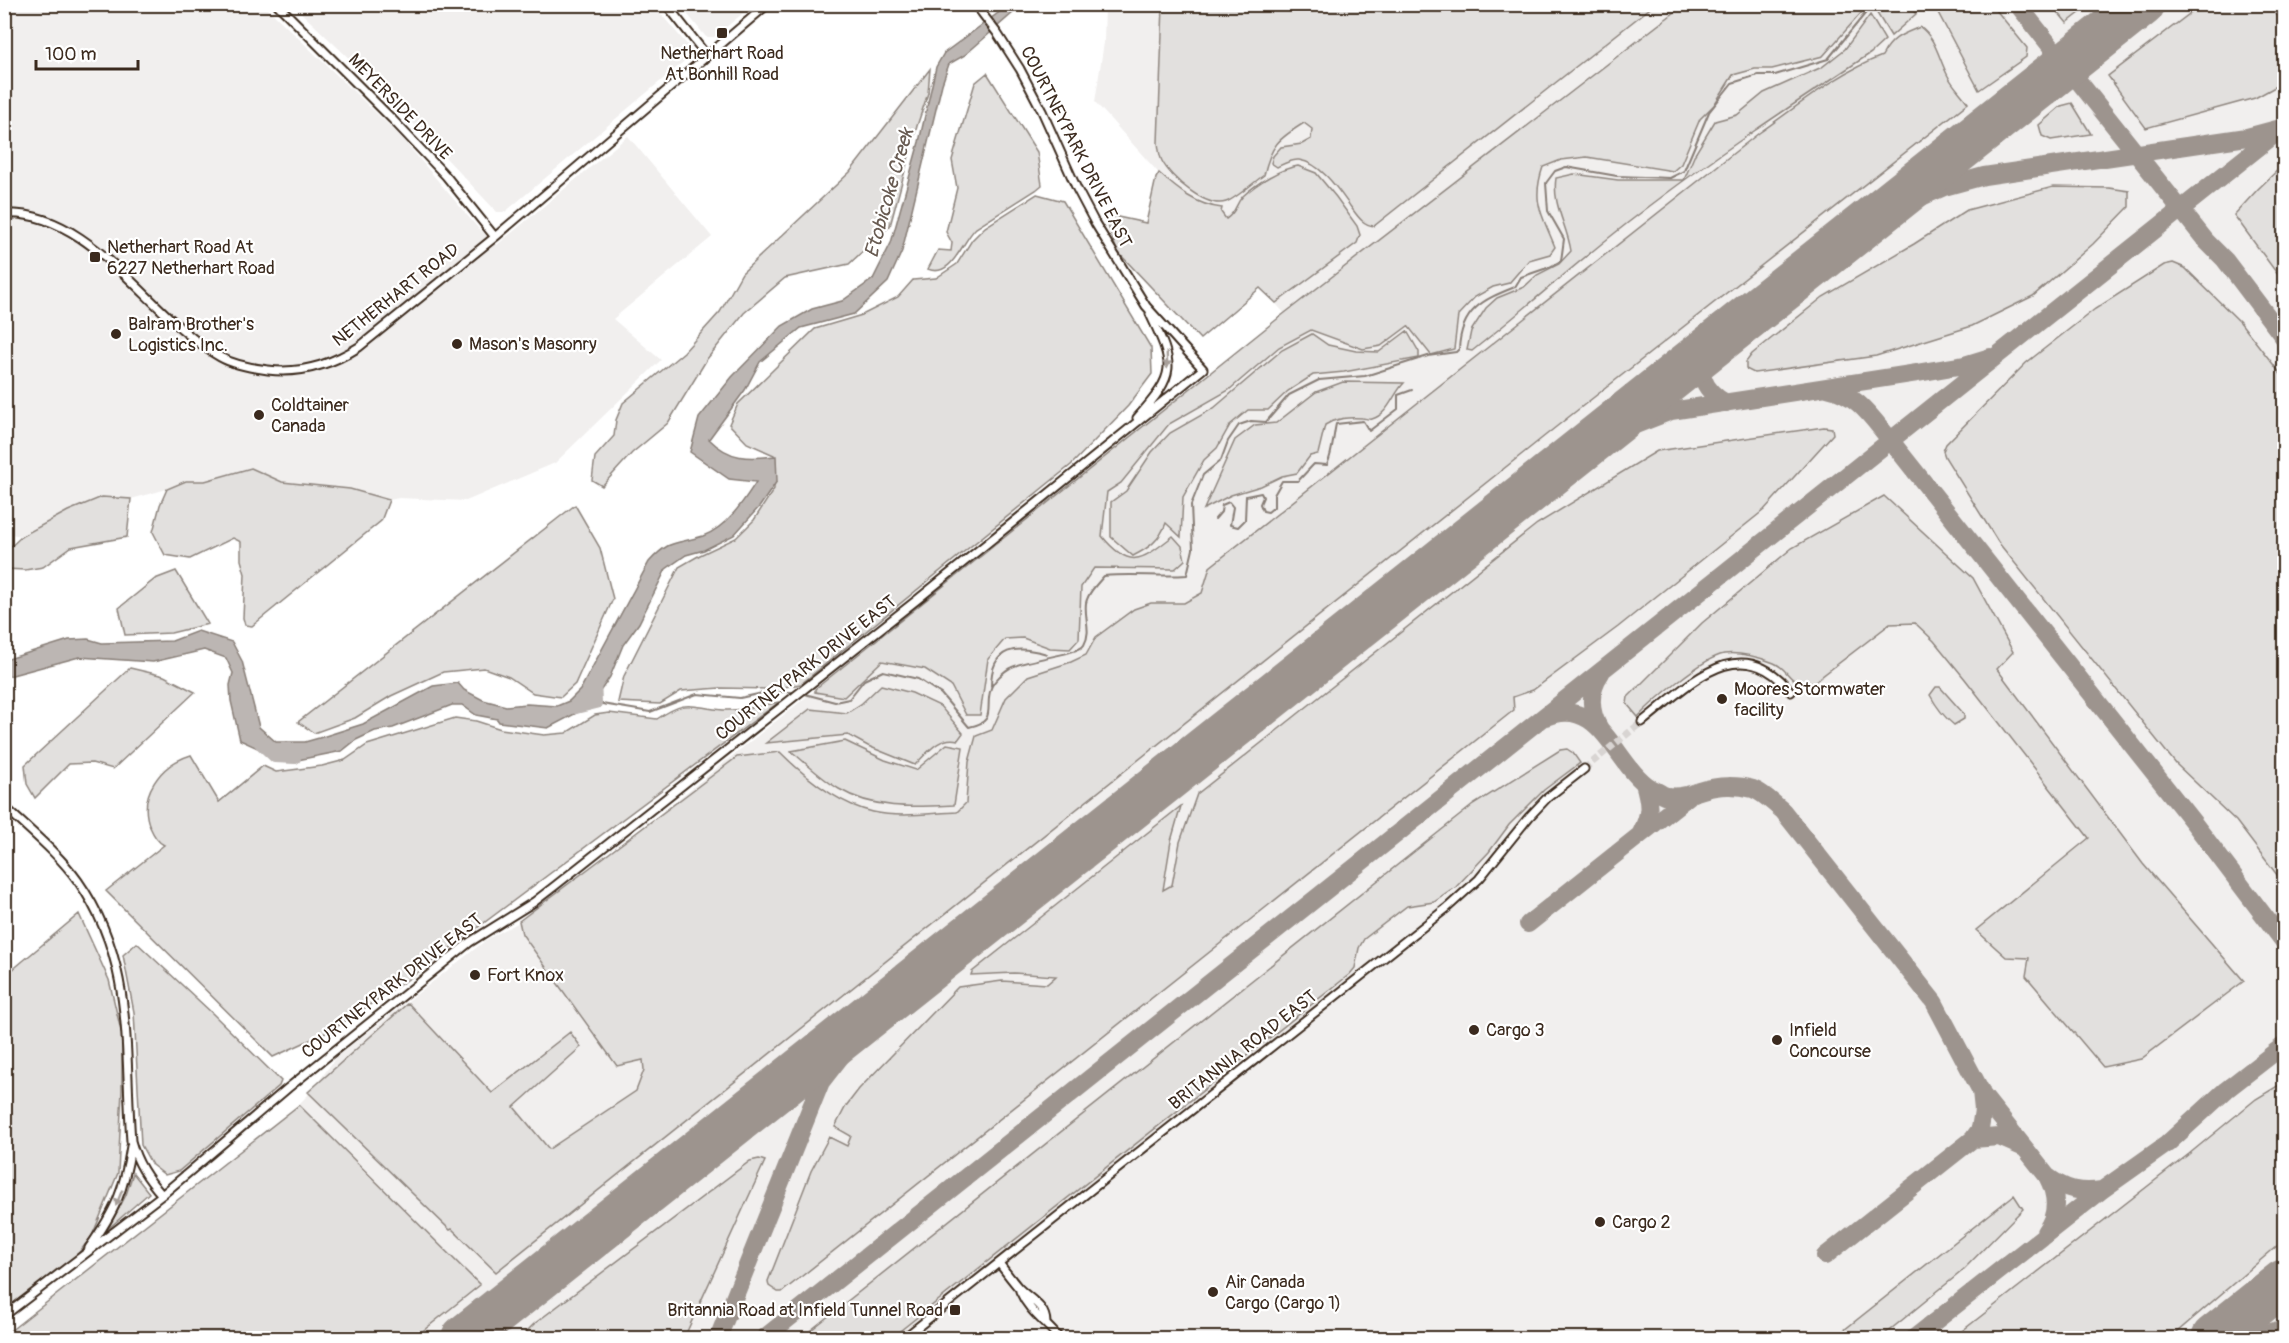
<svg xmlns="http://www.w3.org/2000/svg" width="2289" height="1343" viewBox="0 0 2289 1343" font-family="Pangolin,sans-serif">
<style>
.built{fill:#f1efee}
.green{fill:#e2e0de;stroke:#8e857e;stroke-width:1.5}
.water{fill:#bcb6b3;stroke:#887e77;stroke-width:1.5}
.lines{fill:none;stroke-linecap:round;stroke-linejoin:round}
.stream{stroke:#887e77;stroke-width:2}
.river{stroke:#bcb6b3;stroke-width:12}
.taxiway{stroke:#9d948e;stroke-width:18}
.runway{stroke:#9d948e;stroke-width:46}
.minor-tunnel{stroke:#d8d4d2;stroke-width:7;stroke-dasharray:7 3.5;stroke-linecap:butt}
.minor-casing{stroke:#3b2a1e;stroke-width:11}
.minor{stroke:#fff;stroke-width:7}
.oneway{fill:#a79f9a}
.poi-dot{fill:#3b2a1e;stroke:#fff;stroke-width:2}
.labels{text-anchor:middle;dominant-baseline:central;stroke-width:4.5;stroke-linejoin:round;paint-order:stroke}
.poi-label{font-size:18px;fill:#3b2a1e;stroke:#fff;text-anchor:start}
.street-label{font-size:18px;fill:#3b2a1e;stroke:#fff}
.water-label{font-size:20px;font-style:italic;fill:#685b52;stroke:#fff}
</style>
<rect width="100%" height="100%" fill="#fff"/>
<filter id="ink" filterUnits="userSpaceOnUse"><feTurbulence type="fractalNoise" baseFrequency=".0167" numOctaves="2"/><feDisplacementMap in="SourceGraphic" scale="12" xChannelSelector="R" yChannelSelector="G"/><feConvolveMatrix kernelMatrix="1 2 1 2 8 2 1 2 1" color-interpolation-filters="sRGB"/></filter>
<g filter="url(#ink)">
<path class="built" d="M4,5H264L400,136L478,228L497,245L628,136L712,237L613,319L661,360L555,463L466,501L399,498L389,500L350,489L282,482L251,468L205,481H186L167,489L131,499L102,497L68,511L22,536L5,533Z
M293,5H653L690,48L688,58L505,212H497L376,84Z
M680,5H753L714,37H706Z
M1105,5H2284V1338H5L290,1113L312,1091L336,1057L489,938L531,916L1286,315L1095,102L1104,42Z"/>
<path class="green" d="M1163,5V4L1654,5L1374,226C1362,225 1357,215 1350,206C1338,189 1321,163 1299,160C1292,159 1283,164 1277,167L1271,163L1273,156L1281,147L1302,144L1311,139L1312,129L1304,123C1278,139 1271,145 1264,175C1254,182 1237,198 1226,202C1206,209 1170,177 1162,161C1159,155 1159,149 1158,143Z
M1909,5L1916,14L1891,36L1872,5L1862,12L1823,56L1772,69H1755L1733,75L1714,105L1700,119L1681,164L1673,171L1587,157L1561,160L1543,167C1531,202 1542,214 1555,247L1550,254L1529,260L1509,283L1493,287L1475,297L1458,315L1454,349L1431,355L1408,326L1381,346L1363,349L1311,330L1279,347L1229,390L1169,424L1121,483L1107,492L1102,536C1131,572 1143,559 1173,536L1182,546L1185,560L1175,569L1094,568L1081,587L1079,639L1070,649L1050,648L1023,638L1005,639L988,659L980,715H966L951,686L925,669L882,661L844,697L815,692V689L1281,316L1684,5Z
M1934,5H1992L2027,48L2026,57L1979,90Z
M2052,5H2090L2067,23Z
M2201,5H2269L2284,24V82L2255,98L2146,128L2108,76Z
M1870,15L1885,40L1871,53C1792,105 1713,157 1638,215C1581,258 1528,307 1472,351L1467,350L1471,331L1486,308L1497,298L1524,287L1537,275L1559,264L1571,251C1567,225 1552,205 1556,178L1574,174L1618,180H1684L1695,154L1715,121L1737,115L1764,93L1822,67L1845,49Z
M1920,27C1936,38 1939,60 1948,76C1953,86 1962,94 1968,103L1556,427L496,1272L452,1229L450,1230L308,1092L408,1003L492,1093L570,1032L581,1047L514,1107L549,1149L636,1091L644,1070L643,1060L617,1066L522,934L519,921L737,757L780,752C805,777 838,804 873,812C900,818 931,813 957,812L966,803L969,762L976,736L992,730L1006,698L1028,676L1071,662L1086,655L1096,637L1134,609L1151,603H1184L1202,593L1210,567L1759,133C1798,106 1837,73 1882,56C1892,37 1901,35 1920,27Z
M930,69L928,93L917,126L890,226L849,264L785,278L744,313L707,359L668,423L632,453L602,486L592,480L595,457L614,436L616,420L623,403L684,352L720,312L742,273L850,172Z
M987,73L1037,152L1042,185L1036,190L976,228C962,241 952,279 928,269L938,250L951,251L952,243L946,232L957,188L952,160L975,83Z
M2072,103L2091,134L2051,140L2042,136L2039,125L2061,106Z
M2284,164V283L2234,215L2258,189Z
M1298,166L1316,173L1336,197L1357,226L1360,235L1357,243L1276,303L1260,288L1200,339L1117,251L1104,214L1146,223L1156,178L1159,173C1178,190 1196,205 1222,208L1221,212L1226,219C1237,212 1235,204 1243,196C1257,183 1279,169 1298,166Z
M2053,187L2109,188L2129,191V207L2093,244L2033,296L1972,326L1876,356L1754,373L1746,369V362L1752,354L1823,297L1914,244L1967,210Z
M1037,194L1063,201L1151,348L1152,374L1128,406L1071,465L801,684L773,689L720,688L681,691L660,704L618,702L624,676L679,567L700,555L736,538L754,520L774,489V455L747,443L729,424L738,404L815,329L862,315L898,297L913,280L936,278L957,264L972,240L985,227Z
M2173,263L2185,268L2240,322L2284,378V884L2236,821L2176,764L1998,542L1945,457L1943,451L1946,444L2026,363L2095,309L2164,265Z
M1407,331L1419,352V358L1344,372L1313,375L1288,391L1268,410H1248L1230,425L1217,448L1204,460L1183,497L1181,537L1166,523C1160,540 1149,548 1133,556L1111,537V502L1126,491L1152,452L1170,433L1214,408L1282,350L1312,334L1328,345L1356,351L1379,352Z
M1343,382L1404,383C1393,394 1388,415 1372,419C1369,420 1365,418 1362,418C1348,417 1337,418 1325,425L1318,454L1310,456L1297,473L1282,476L1261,486L1231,495L1204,509L1235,440L1255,425L1276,423L1316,392Z
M1824,427L1832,428L1833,434L1764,510L1618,627L1533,690L1513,697L1514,710L782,1292H778L769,1286L768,1281L774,1266L811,1171L829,1137L847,1146L851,1136L835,1127L846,1106L859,1089L958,987L1002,981L1047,984L1056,976L1014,973L971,975L972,972L1181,806L1171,841L1163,890L1172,885L1180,842L1197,794L1537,524L1657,451Z
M251,468L282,482L350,489L389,500L381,521L252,626L245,625L243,618L245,574L241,560V542L233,538L190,559L165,555L153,532L160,505L167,489L186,481H205Z
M1884,496L1973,578L2013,652L1997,669L2143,864L2244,981L2141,1059L2103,1067L2026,976L2029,958L2006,957L1976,930L2089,838L1965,679L1934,641L1915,623L1890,624L1813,683C1788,687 1791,670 1774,663C1760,657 1739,652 1724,654C1702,658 1653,701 1638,717L1627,704L1628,697L1702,623L1792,548Z
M102,497L131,499L127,537L71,547L43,567L25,570L5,569V552L22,536L68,511Z
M575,505L600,548L613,599L575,684L561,697L533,693L509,677L484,668L443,672L391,696L355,718L314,733L298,722Z
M176,571L208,624L171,633L125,635L119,608L155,579Z
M130,668L164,676L195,692L113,769L92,763L69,764L35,798L27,784L25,765Z
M881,685L912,693L940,706L963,733L958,740C940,735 927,753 915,765L868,746L848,735L766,743L810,709L847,713L861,704Z
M1936,687H1940L1964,714V719L1954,725C1944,717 1936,706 1930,695Z
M779,702L413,976L332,1030L273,1057L106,891L164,845C157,842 153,834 150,827C137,795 161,764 191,755L219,802L263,766L276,772L322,766L345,760L367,745L455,718L476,721L501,729L544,735L566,733L595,715L609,713L657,719C688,698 690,707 723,710C742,711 760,706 779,702Z
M845,741L885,760L916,770L947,744L963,747L954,805C915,807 874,810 839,789C822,779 807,764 791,751Z
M1567,749L1573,753L1580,763L1544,790L1509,825L1489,852L1456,887L1434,902L1407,906L1364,939L1359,948L1355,968L1350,974L891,1338H810L806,1334L1473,805L1560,750Z
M79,914L109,980L122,1035V1090L118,1173L92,1236L66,1269L5,1316V976Z
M137,943L211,1012L281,1081L279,1086L179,1171L165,1175L152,1165L141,1145L134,1012L123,955Z
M2284,1082V1240L2170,1338H1953L2189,1154L2256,1099Z
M299,1105L480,1285L414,1338H5V1335Z
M759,1159L765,1161L684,1338H520L534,1324L750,1161Z
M133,1173L149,1193L108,1229L126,1195Z
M2014,1195L2023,1209L1961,1272L1880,1338H1834Z"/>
<path class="water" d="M1009,5H1022L965,55L949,64L942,84L902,251L888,282L854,314L801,328L760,362L745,390L709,439C730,460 748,459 776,456L777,481L760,506L734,535L704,550L686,555L666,569L639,623L623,645L610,677L590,706L548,728L499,722L497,719L476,715L462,705H452L393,728L375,731L356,740L342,751L288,762L240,740L231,701L230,685L233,673L226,658L204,650L153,662L79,657L5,677V660L69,640L88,639L102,643L172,641L198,631L232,642L242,661L259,727L276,742H305L319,738L363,724L433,686L458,683L464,690L483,700L506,706L527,704L557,706L569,701L580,690L649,562C671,538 675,545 703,536C727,527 743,502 756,482L729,479L690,452L699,418L732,377L782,326L812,309L842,301L873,279L891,243L919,142L936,67L944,53Z"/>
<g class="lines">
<path class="stream" d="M1215,519L1221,512L1222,505L1229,502L1233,507L1230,525L1238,527L1245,520L1246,496L1261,493L1263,497L1260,504L1263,511L1268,512L1274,507V495L1282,481H1298L1314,464L1327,465C1333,452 1333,437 1336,424L1363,421L1369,431L1398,409V395L1412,390
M991,686C991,646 1017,645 1047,654
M801,693L835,702L849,699L864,680L883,671L918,679L941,694L969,727C998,721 984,708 991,688C993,682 1004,671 1010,668C1025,659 1078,655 1084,645C1092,631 1084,618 1086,603C1088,593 1097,584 1104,576C1132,573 1159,577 1187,575L1193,549L1191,505L1203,475L1221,460L1228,441L1239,425L1251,421L1266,422L1289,395L1319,380L1365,376L1428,356L1456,352L1459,349C1461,310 1482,300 1515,287L1521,277L1550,267L1561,261L1564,239L1548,211L1546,183L1555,171L1566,167L1617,176L1670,178L1684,171L1709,112L1732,83L1758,75H1775L1828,59L1873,4
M596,703L650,712L697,694L740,698L767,692H795"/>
<path class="river" d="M576,708L596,703L595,680
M260,743L275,757L295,758"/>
<path class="taxiway" d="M2017,4L2206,241L2225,260L2284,338
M1846,240L1892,210L1944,187L1984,176L2247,137L2277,129
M1713,346C1693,367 1702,390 1726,403
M1827,388C1859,395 1871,417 1891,441L2193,822L2284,942
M1547,477L1591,448L1630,427L1671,411L1917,373L1964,365L1990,357
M1546,717C1601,694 1615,766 1651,788C1656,790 1662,795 1667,796C1680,798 1691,794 1703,790C1718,785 1738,785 1753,789C1764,793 1774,804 1783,811L1934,1002L1981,1091L1983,1110L1980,1129L1973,1139L1825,1256
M1600,729C1589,711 1589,690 1601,673
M1641,833C1651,813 1650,804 1644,783
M1528,924L1689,796
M1981,1093L2047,1176C2057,1195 2059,1214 2045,1232
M1973,1139L1999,1137L2022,1147
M2047,1176C2065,1190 2080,1193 2102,1190
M718,1338L821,1082L859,1033L895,996
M764,1338L2284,127
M1914,1338L2102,1190L2167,1144L2226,1090L2284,1045
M2252,1338L2284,1328"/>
<path class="runway" d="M464,1338L2142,4
M2214,1338L2284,1282"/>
<path class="minor-tunnel" d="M1584,769L1642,722"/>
<g class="minor-casing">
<path id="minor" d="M277,4L392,119L446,176L495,237
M666,4L707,56
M4,214C92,209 150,318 220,357C234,365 252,368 268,370C300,374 332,364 359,347L495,237L768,4
M1137,418C1177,373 1175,367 1150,314
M1642,722C1688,686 1740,627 1791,692
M4,806C29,830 58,853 78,881C135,962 124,1048 131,1141C137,1163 147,1178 162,1195
M89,1248C115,1211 124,1192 131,1146
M999,1263C1005,1271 1011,1279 1017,1286C1027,1298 1046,1305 1046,1323
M1020,1291C1029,1312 1045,1321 1059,1338
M4,1316L162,1195L288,1088L470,942L534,902L556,885L918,599L1203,369L1146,306L1095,223L1077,189L1042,111L1020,69L997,33L975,4
M904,1338L1448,907L1479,879L1529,817L1547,798L1584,769"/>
</g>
<use href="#minor" class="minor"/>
</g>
<defs><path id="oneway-solid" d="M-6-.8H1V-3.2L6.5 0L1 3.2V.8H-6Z" transform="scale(1.5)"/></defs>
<g class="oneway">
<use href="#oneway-solid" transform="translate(1167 360) rotate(88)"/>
<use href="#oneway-solid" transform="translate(119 1198) rotate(112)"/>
</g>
</g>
<g class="poi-dot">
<rect x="716" y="27" width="12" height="12" rx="3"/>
<rect x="89" y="251" width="12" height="12" rx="3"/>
<circle cx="116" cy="334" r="6"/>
<circle cx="457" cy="344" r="6"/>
<circle cx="259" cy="415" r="6"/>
<circle cx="1722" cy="699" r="6"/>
<circle cx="475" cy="975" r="6"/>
<circle cx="1474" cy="1030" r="6"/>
<circle cx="1777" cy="1040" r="6"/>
<circle cx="1600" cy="1222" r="6"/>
<circle cx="1213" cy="1292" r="6"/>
<rect x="949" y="1304" width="12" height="12" rx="3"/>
</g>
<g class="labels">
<g class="poi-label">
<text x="722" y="53" text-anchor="middle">Netherhart Road<tspan x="722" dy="21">At Bonhill Road</tspan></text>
<text x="107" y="247">Netherhart Road At<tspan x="107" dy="21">6227 Netherhart Road</tspan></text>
<text x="128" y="324">Balram Brother's<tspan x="128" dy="21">Logistics Inc.</tspan></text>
<text x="469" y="344">Mason's Masonry</text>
<text x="271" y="405">Coldtainer<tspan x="271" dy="21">Canada</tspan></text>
<text x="1734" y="689">Moores Stormwater<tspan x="1734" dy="21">facility</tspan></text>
<text x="487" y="975">Fort Knox</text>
<text x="1486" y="1030">Cargo 3</text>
<text x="1789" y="1030">Infield<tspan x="1789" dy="21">Concourse</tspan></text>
<text x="1612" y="1222">Cargo 2</text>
<text x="1225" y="1282">Air Canada<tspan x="1225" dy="21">Cargo (Cargo 1)</tspan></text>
<text x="943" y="1310" text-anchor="end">Britannia Road at Infield Tunnel Road</text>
</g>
<g class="street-label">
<text transform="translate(400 107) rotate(46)">MEYERSIDE DRIVE</text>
<text transform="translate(1076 147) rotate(63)">COURTNEYPARK DRIVE EAST</text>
<text transform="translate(396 295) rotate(-38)">NETHERHART ROAD</text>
<text transform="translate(806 668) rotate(-38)">COURTNEYPARK DRIVE EAST</text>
<text transform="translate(392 986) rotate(-38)">COURTNEYPARK DRIVE EAST</text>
<text transform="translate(1243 1050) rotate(-38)">BRITANNIA ROAD EAST</text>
</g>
<g class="water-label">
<text transform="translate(889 193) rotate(-74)">Etobicoke Creek</text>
</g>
</g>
<rect width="2289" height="1343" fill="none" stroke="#fff" stroke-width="24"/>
<rect x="12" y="12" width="2265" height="1319" fill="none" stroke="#3b2a1e" stroke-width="2" filter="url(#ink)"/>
<path d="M36 60v9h102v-9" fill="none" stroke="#3b2a1e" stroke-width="3"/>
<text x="45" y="60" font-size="18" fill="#3b2a1e" stroke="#ffffff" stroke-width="4.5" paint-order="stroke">100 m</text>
</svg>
